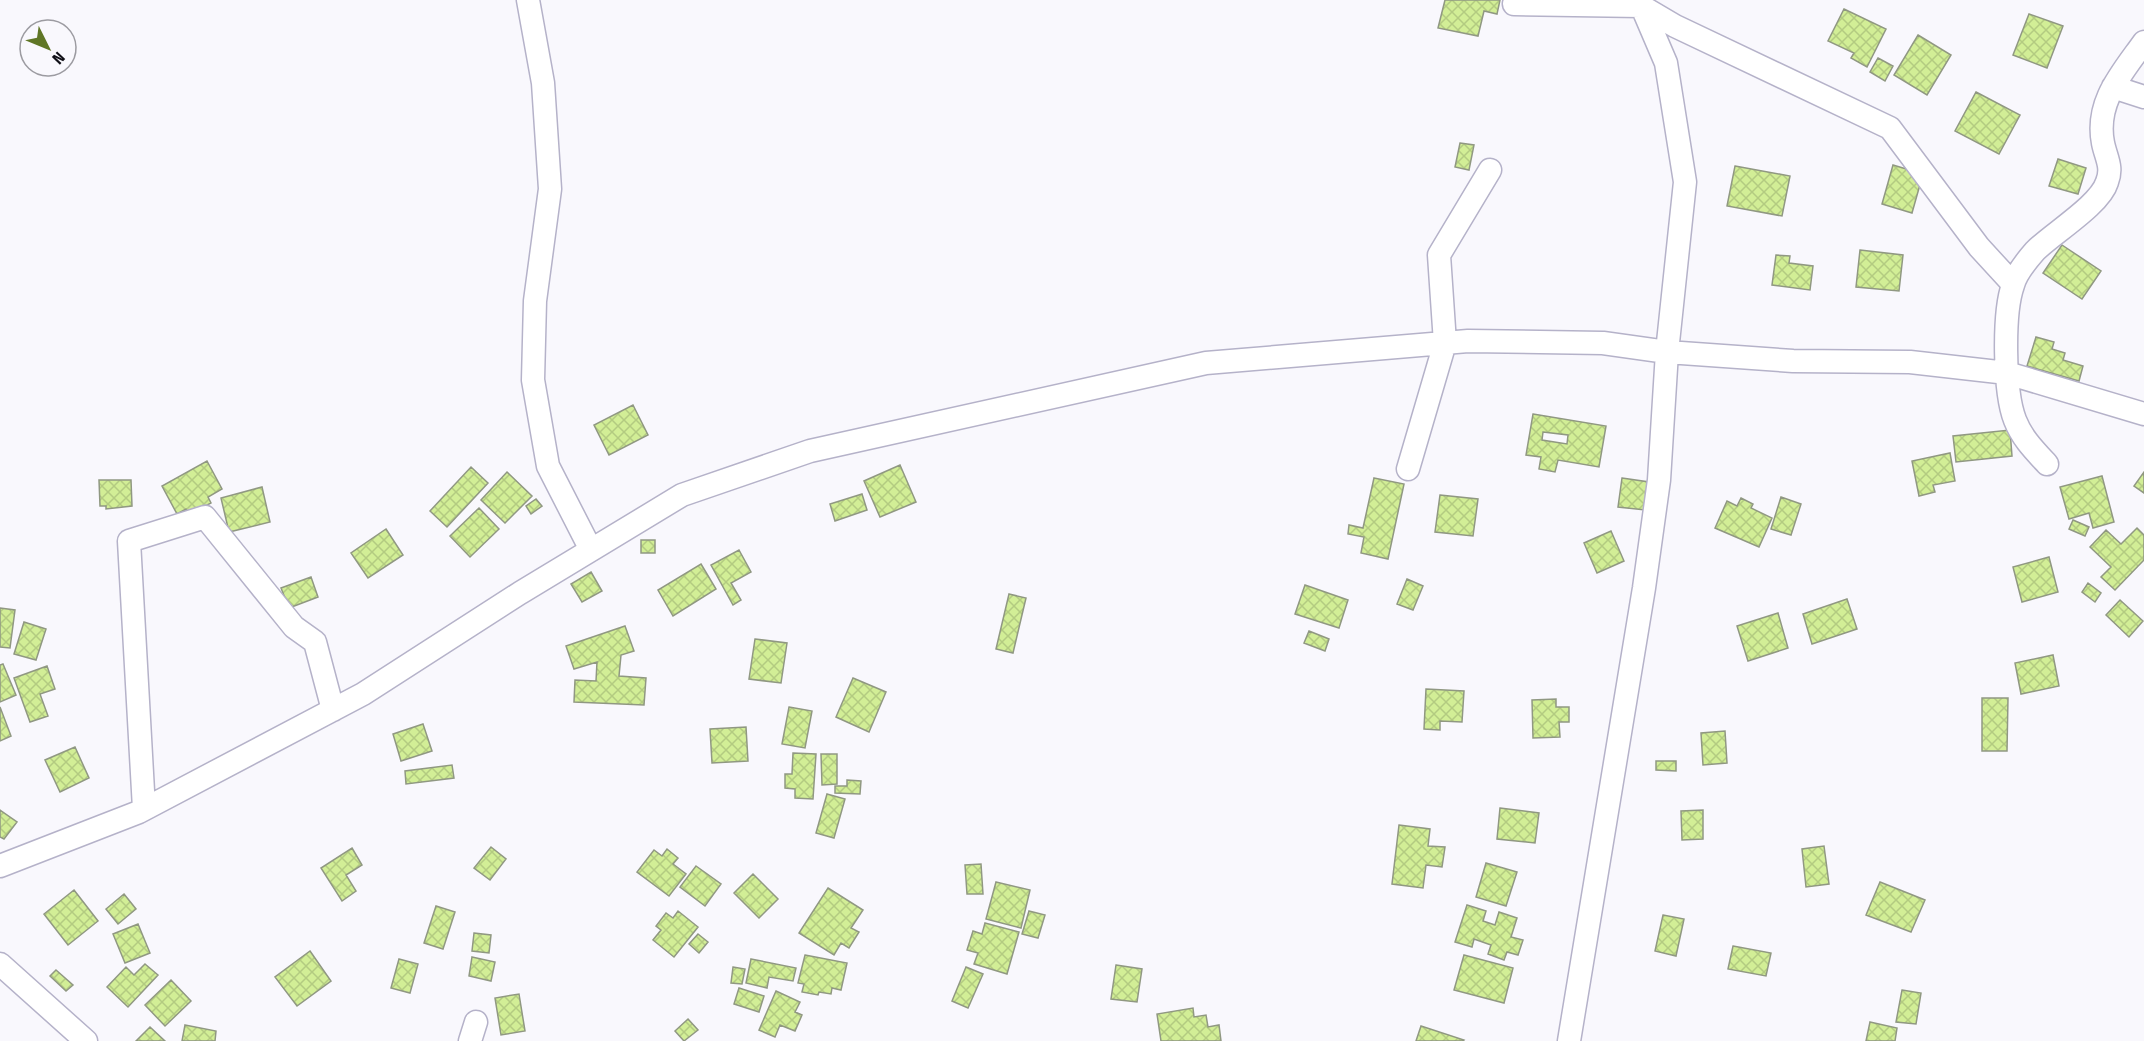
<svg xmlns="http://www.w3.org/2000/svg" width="2144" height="1041" viewBox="0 0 2144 1041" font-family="'Fira Sans Condensed',sans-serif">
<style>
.building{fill:url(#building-cross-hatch);stroke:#909882;stroke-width:1.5;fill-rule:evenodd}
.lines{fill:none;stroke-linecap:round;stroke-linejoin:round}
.minor-casing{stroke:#b5b2c9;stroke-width:25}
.minor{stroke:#fff;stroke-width:22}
</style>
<defs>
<pattern id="building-cross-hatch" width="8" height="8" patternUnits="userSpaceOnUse" patternTransform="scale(1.5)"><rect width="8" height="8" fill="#d2ee96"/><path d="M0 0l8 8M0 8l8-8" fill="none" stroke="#b3cb81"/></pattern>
</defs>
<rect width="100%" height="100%" fill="#f9f8fd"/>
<path class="building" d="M1445,0H1500L1497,14L1484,11L1478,36L1438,28Z
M1844,9L1886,29L1867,67L1851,58L1854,53L1828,41Z
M2029,14L2063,26L2047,68L2013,55Z
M1918,35L1951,55L1927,95L1894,75Z
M1878,58L1893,66L1885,81L1870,72Z
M1976,92L2020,115L1999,154L1955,131Z
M1460,143L1474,145L1469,170L1455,167Z
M2058,159L2086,168L2078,194L2049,186Z
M1893,165L1923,174L1912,213L1882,204Z
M1735,166L1790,176L1782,216L1727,206Z
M2062,245L2101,271L2082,299L2043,273Z
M1860,250L1903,255L1899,291L1856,287Z
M1776,255L1790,256L1789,263L1813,266L1810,290L1772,285Z
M2036,337L2054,342L2052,349L2065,353L2063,360L2083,366L2079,381L2027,366Z
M633,405L648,435L609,455L594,425Z
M1533,414L1606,426L1599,467L1558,460L1555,472L1539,469L1541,457L1526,455ZM1543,432L1568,435L1567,444L1542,440Z
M2010,430L2012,456L1956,462L1953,436Z
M1950,453L1955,481L1933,485L1935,492L1919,496L1912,461Z
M207,461L222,489L208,497L211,503L189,515L186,509L177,514L162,486Z
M900,465L916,502L880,517L864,481Z
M471,467L488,483L447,527L430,511Z
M507,472L532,496L505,523L481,500Z
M2144,472V493L2134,486Z
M2102,476L2114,522L2093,528L2089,513L2069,519L2060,487Z
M1374,478L1404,484L1388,559L1361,553L1364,537L1348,534L1349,525L1363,528Z
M1622,478L1649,482L1645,510L1618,507Z
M99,480H131L132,506L106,509V506H100Z
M262,487L270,522L229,532L221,498Z
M862,494L867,510L835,521L830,504Z
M1440,495L1478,499L1473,536L1435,532Z
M1781,497L1801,504L1791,535L1771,529Z
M1741,498L1753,504L1751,508L1772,518L1759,547L1715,528L1727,501L1737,506Z
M536,499L542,506L531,514L526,506Z
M479,508L499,529L470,557L450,536Z
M2073,520L2089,527L2085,536L2069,529Z
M2137,528L2144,535V560L2115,590L2101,577L2111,567L2090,547L2106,530L2121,544Z
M386,529L403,555L368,578L351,553Z
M1611,531L1624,561L1597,573L1584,543Z
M641,540H655V553H641Z
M739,550L751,572L731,583L741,600L733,605L711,565Z
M2049,557L2058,592L2022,602L2013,567Z
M701,564L716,589L673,616L658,590Z
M591,572L602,591L582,602L571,584Z
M311,577L318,597L289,608L281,588Z
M1407,579L1423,586L1413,610L1397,604Z
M2088,583L2101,593L2095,602L2082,592Z
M1305,585L1348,600L1339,628L1295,614Z
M1009,594L1026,598L1013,653L996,649Z
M1847,599L1857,629L1812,644L1803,614Z
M2120,600L2143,621L2129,637L2106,615Z
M0,608L15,610L10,648L0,647Z
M1778,613L1788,648L1748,661L1737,626Z
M24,622L46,629L36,660L14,654Z
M625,626L634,651L621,655L619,676L646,678L644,705L574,702L575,680L596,681L597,662L574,669L566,646Z
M1309,631L1329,639L1325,651L1304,643Z
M755,639L787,643L781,683L749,679Z
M2053,655L2059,686L2021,694L2015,663Z
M3,664L16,695L0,702V665Z
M47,666L55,689L40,694L48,716L30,722L14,678Z
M853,678L886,692L869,732L836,717Z
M1426,689L1464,691L1462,722L1440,721V730L1424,729Z
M1982,698H2008L2007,751H1982Z
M1556,699V707H1569V722H1559L1560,737L1533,738L1532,700Z
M0,707L11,736L0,741Z
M789,707L812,711L805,748L782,744Z
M423,724L432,751L401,761L393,734Z
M746,727L748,761L712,763L710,729Z
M1725,731L1727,763L1703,765L1701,733Z
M75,747L89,778L60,792L45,760Z
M793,753L816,754L813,799L795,798V789L785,788V774H792Z
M821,754H837V784L822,785Z
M1656,761H1676V771L1656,770Z
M452,765L454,778L406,784L405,771Z
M847,780L861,781L860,794L835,793V786H847Z
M827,794L845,799L834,838L816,833Z
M1500,808L1539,813L1535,843L1497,839Z
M0,810L17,822L4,839L0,837Z
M1703,810V839L1682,840L1681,811Z
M1399,825L1430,829L1428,846L1445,847L1442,867L1426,865L1423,888L1392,884Z
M1824,846L1829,884L1806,887L1802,849Z
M491,847L506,859L490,880L474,868Z
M352,848L362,865L346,875L356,891L342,901L321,868Z
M667,849L678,858L673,864L686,874L669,896L637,872L654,850L662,856Z
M1486,863L1517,872L1506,906L1476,897Z
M981,864L983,894H967L965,865Z
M696,866L721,884L705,906L680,887Z
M753,874L778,899L759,918L734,893Z
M996,882L1030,890L1021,928L986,919Z
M1880,882L1925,900L1911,932L1866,915Z
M828,888L863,910L851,928L859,932L849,948L841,943L834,955L799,933Z
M74,890L98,921L68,945L44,914Z
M124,894L136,909L118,924L106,909Z
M1467,905L1486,911L1483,921L1495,925L1499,912L1517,918L1511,937L1523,940L1518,955L1507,952L1504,960L1488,954L1491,945L1474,939L1472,947L1455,942Z
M436,906L455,912L443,949L424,943Z
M678,911L698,927L674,957L653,940L661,930L656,926L666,913L673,918Z
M1029,911L1045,915L1038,938L1022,934Z
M1663,915L1684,919L1676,956L1655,951Z
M985,923L1019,932L1007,974L974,964L978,953L967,950L973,931L982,934Z
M138,924L150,953L125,963L113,934Z
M474,933L491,935L489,953L472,951Z
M698,934L708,942L699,953L689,944Z
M1733,946L1771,953L1766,976L1728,969Z
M310,951L331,981L297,1006L275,977Z
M805,955L847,963L841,990L832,988L831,994L819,992L818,995L802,992L804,984L798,983Z
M1464,955L1513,968L1504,1003L1454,990Z
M472,957L495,962L491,981L469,976Z
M399,959L418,964L410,993L391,988Z
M751,959L796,968L793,981L769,977L767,988L746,983Z
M145,964L158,975L128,1007L107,987L126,967L134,975Z
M1116,965L1142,969L1137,1002L1111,999Z
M733,967L745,969L742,984L731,983Z
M966,967L983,974L968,1008L952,1001Z
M56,970L73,985L66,991L50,976Z
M171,980L191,1001L165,1026L145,1005Z
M739,988L764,996L759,1012L734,1004Z
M1902,990L1921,993L1916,1024L1896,1022Z
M776,991L800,1002L795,1012L802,1015L795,1031L780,1025L775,1037L759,1030Z
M519,994L525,1031L501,1035L495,998Z
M1193,1008L1194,1017L1206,1015L1208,1027L1219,1025L1221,1041H1161L1157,1014Z
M688,1019L698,1030L684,1041L675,1031Z
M1870,1022L1897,1028L1895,1041H1866Z
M185,1025L216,1031L215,1041H182Z
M1421,1026L1464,1040L1463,1041H1416Z
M150,1027L165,1041H136Z"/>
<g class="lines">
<g class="minor-casing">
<path id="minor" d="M528,0L543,83L550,189L535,301L533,380L548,466L591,550
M1514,4L1641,6L1675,26L1890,128L1979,247L2013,284
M2113,87L2144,97
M2047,464C2034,450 2022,438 2015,420C2004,392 2003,313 2013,285C2016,274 2028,259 2035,251C2053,233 2100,205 2107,182C2113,167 2106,158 2103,143C2095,102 2122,73 2144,42
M1408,469L1445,343L1439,255L1490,170
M144,809L129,541L205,517L294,627L315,642L333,710
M0,866L139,812L363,694L520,593L682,495L810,451L1206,363L1468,341L1603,343L1667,352L1793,361L1910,362L2007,373L2144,414
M0,964L86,1041
M470,1041L476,1022
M1569,1041L1644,588L1659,480L1667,352L1685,182L1666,63L1639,0"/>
</g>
<use href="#minor" class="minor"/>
</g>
<g transform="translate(48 48) rotate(133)"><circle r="28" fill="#f9f8fd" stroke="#9c9ba1" stroke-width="1.5"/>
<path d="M0-4.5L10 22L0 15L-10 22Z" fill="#607626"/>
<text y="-9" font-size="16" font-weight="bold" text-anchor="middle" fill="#100f17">N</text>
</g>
</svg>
